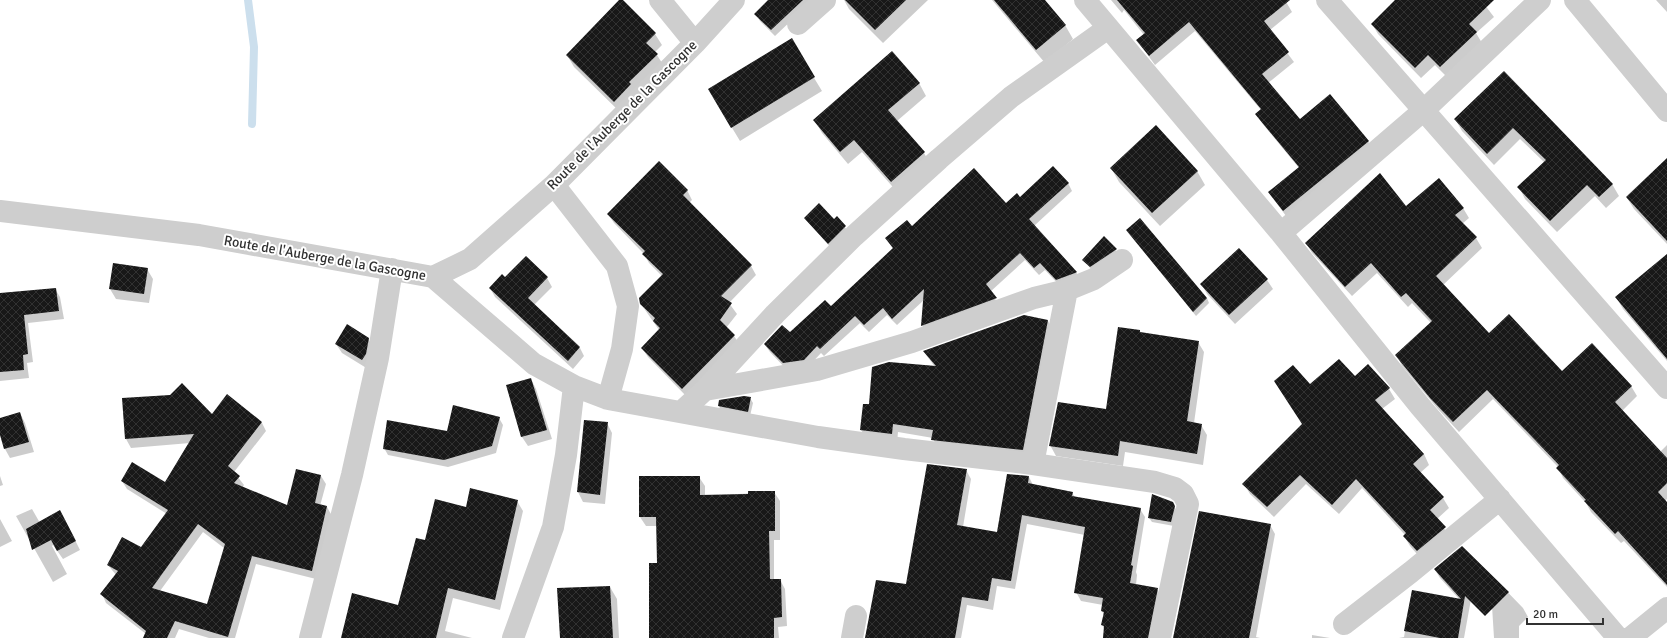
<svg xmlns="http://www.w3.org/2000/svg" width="1667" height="638" viewBox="0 0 1667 638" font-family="Signika,sans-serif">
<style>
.shadow{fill:#0003;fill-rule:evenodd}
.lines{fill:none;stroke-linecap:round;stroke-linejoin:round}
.stream{stroke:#ccdfed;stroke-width:8}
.building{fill:url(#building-cross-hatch);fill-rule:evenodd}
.minor{stroke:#cecece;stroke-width:22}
.labels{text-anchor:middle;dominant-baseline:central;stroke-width:4;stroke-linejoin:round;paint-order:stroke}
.street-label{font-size:14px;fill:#313131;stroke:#fff}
</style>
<defs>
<pattern id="building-cross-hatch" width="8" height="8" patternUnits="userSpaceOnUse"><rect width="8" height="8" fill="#181818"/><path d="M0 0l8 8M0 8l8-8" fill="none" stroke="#313131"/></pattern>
</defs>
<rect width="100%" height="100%" fill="#fff"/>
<path class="shadow" d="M621,0L655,34L662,45L655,52L664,66L621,113L574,67L567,55Z
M769,0H813L775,36L760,21L756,14Z
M844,0H928L883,43L849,9Z
M992,0H1043L1065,25L1073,39L1045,63Z
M1111,0H1285L1292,12L1270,30L1294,62L1268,83L1299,120L1368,141L1373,151L1289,220L1269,193L1299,168L1262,123L1256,114L1261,110L1195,31L1155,65L1137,40L1144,35L1124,10L1122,13Z
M1394,0H1481L1494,17L1476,33L1482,43L1447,77L1435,65L1421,78L1378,34L1372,24L1395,1Z
M1656,0H1667V12Z
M791,40L822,91L740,141L717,103Z
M1504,72L1612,184L1619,196L1606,208L1595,196L1557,232L1525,199L1519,187L1544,162L1520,139L1494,165L1462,131L1455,119Z
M919,83L926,96L897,121L924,153L931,165L899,194L862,152L848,164L822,133L815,121Z
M1667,163V244L1634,209L1627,198Z
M1111,168L1197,171L1205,185L1160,226L1119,182Z
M1068,183L1072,191L1034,226L1076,272L1080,280L1061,287L1045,270L1039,275L1025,260L990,292L1000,306L926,333L922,325L924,300L897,325L887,315L869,332L860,323L824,356L821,353L808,367L788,371L770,352L765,345L790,334L831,307L893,249L886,238L912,227L1006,205L1020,198Z
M687,190L692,200L689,203L751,266L756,275L729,303L737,314L726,328L734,336L740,345L688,398L648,357L642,348L659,330L641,304L662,276L649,263L644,254L614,223L608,214Z
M1406,207L1463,208L1469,218L1462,224L1476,238L1482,248L1443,285L1489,334L1562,372L1631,386L1637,396L1622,411L1660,452L1667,445V499L1665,501L1667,503V587L1624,541L1621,543L1591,512L1586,503L1563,478L1558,467L1493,399L1459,432L1437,408L1402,366L1397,356L1431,323L1412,303L1408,307L1377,273L1352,296L1312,253L1306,243Z
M805,218L834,220L837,218L848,231L831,248Z
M1104,238L1119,254L1093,271L1083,260Z
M1239,250L1267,280L1273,289L1235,324L1207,294L1202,285Z
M1667,254V361L1623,309L1616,297Z
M526,257L547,278L552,287L534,305L580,348L584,356L573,369L495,297L490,288L505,278Z
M147,269L153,279L149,303L116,299L110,289Z
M1172,286L1207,298L1209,303L1196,316Z
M55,289L60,297L64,319L28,323L33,362L27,363L29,378L0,381V294Z
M1048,321L1053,330L1028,459L937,448L933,438L898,432L897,443L867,439L861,430L870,405L935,367L924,352Z
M1140,331L1141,333L1198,342L1204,352L1194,423L1201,425L1207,435L1203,465L1125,452L1123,466L1056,456L1050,445L1107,411Z
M368,338L373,348L368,369L342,353L336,344Z
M1355,378L1389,389L1395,399L1382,409L1424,454L1429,465L1420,473L1443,498L1449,508L1437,519L1451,538L1423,561L1410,546L1404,536L1405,535L1362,488L1339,514L1306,484L1274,517L1250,494L1244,484L1302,425L1310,386Z
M531,379L536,389L552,439L528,446L522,437L507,386Z
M750,398L753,403L750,416L721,411L719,406Z
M123,399L262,423L266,431L234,472L244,485L242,488L288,506L321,476L326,484L320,506L327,507L332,516L316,579L256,564L235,638H209L179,629L175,638H144L146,634L106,603L102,594L116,575L108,565L142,549L167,514L127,489L122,481L165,484L190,443L131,448L126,439ZM203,532L224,548L208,605L160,591Z
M20,413L25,423L34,452L10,458L5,449L0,431V419Z
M499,418L503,425L496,453L448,467L388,455L384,448Z
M585,421L607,423L612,433L605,504L583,502L578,492Z
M966,470L971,479L963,527L998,534L1029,477L1033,485L1072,493L1075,497L1140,509L1145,517L1136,572L1137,575L1136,585L1157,589L1162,598L1154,638H1104L1105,630L1102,625L1104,615L1102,611L1103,605L1081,601L1076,592L1085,535L1027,524L1015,589L997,586L993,610L967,605L961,638H865L877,581L907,585Z
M0,476L3,485L0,486Z
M699,477L705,486V496L774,492L780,501V540H774V580H780L785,589L787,626L778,627L779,638H650L658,564V526H646L640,517Z
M517,501L523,511L500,610L453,598L445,631L472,638H342L399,606L426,541L466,508Z
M1172,503L1177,511L1174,526L1152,522L1149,518Z
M32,509L40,523L65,520L80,550L63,559L53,545L52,546L67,574L53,582L16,516Z
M0,519L12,541L0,547Z
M1270,525L1275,534L1256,637L1260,638H1174Z
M1477,566L1464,638H1399L1404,637L1412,591L1460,600L1440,578L1435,570Z
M1490,574L1523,608L1528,617L1519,626V638H1494Z
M610,587L617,599L619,638H561Z
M1312,635L1330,638H1312Z"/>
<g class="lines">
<path class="stream" d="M248,0L254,47L252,124"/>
</g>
<path class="building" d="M619,0H623L656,33L646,43L658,54L629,82L631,84L614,102L566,55Z
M768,0H803L771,30L754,14Z
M845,0H906L875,30Z
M994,0H1045L1066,25L1036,50Z
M1117,0H1290L1264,21L1289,52L1262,74L1300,119L1330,94L1369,141L1283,211L1268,192L1299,167L1255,114L1261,109L1189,22L1149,56L1136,40L1145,33Z
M1395,0H1494L1469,24L1477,32L1440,67L1428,55L1415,68L1371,24Z
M792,38L815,77L731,128L708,89Z
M892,51L920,83L888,110L925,152L891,182L854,140L840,152L813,120Z
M1504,71L1613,184L1599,197L1587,185L1550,221L1517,187L1546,160L1513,128L1487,154L1454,119Z
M1156,125L1198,171L1152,213L1110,168Z
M1667,158V241L1626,197Z
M659,161L688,190L683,195L752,265L721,296L732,303L720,320L735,335L682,389L641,348L660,328L653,321L655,318L640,304L639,298L663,274L642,254L645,251L607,214Z
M1053,166L1069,183L1029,219L1077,272L1075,273L1056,280L1040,263L1034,268L1020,253L986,284L997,298L921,326L924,289L892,319L883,308L864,325L855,316L820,349L817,346L804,360L783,363L764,344L782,325L790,332L825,300L831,306L893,248L885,238L907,220L912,226L974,168L1006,203L1017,193L1020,197Z
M1380,173L1406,206L1439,178L1464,208L1455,215L1477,237L1436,276L1489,333L1509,314L1562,371L1592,343L1632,386L1615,402L1667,458V483L1658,492L1667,502V585L1618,531L1615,534L1584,501L1586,500L1556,468L1559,465L1487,390L1453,422L1430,398L1395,355L1432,321L1406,293L1401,297L1371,263L1345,287L1305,243Z
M819,203L834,219L837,216L846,226L828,244L804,218Z
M1140,218L1207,298L1193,312L1126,230Z
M1104,236L1117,249L1090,267L1082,260Z
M1239,248L1268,279L1229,315L1200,284Z
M1667,254V359L1615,297Z
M526,256L548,277L528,298L580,347L568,361L489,288L502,274L505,277Z
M113,263L148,268L144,294L109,289Z
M56,288L59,311L24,315L28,354L23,355L24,370L0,372V293Z
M1024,315L1048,320L1023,450L931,440L933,430L893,424L892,434L860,430L863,404H869L872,367L889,362L936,366L923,351Z
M347,324L369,338L366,354L362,360L335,344Z
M1118,327L1140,330V332L1199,341L1187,421L1202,424L1197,454L1120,441L1118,456L1049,446L1058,402L1106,409Z
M1339,359L1355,376L1368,364L1390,388L1375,400L1424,454L1413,464L1444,497L1430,510L1446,527L1417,551L1403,536L1406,533L1356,479L1332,505L1300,475L1267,507L1242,484L1302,424L1274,381L1293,365L1310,384Z
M531,378L547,430L521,437L506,385Z
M182,383L212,414L227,394L262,422L228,466L240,476L234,483L287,505L296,469L321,475L315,503L327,506L312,571L252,556L228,637L175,621L167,638H143L146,631L100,594L118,571L107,565L122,537L141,547L168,510L121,481L132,462L165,482L194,434L125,439L122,398L170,395ZM198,524L225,544L207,604L152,588Z
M744,396L751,397L748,412L718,406L719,400Z
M453,405L500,417L492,446L444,460L383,449L387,420L447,431Z
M20,412L29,442L4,449L0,435V418Z
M584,420L608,422L600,495L577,492Z
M927,464L967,469L957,525L997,532L1007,474L1029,476L1028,483L1073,492L1072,496L1141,508L1131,565L1133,566L1130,583L1158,588L1148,638H1103L1104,626L1101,625L1104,612L1101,611L1103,598L1074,593L1085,527L1022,515L1011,581L992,578L988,601L962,597L955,638H865L876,580L906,584Z
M639,476H700V495L748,494V491H775V531H769L770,579H781L782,617L774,618V638H649V563H657L656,517H639Z
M470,488L518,500L495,600L448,588L436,638H341L352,593L398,605L416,538L425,540L435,499L466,507Z
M1152,494L1173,502L1175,506L1171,522L1148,518Z
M60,510L76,541L57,551L51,540L32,550L26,529Z
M1199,511L1271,524L1249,638H1173Z
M1462,546L1509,592L1485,616L1465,596L1458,638H1440L1404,631L1412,590L1461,599L1434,569Z
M610,586L613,638H560L557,588Z"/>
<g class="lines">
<path class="minor" d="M660,0L695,43
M1085,0L1281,233L1420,406L1618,638
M1327,0L1667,388
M1575,0L1667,111
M798,24L825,0
M554,185L617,266L628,306L622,349L608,399
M0,211L199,235L433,277L470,259L554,185L695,43L734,0
M1281,233L1424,110L1540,0
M433,277L534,364L574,386L608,399L818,437L904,449L1033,464L1155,482L1175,488L1183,494L1188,504L1160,638
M705,390L817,370L912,342L1034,298L1067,290L1094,279L1122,260
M682,411L705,390L775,314L854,236L939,159L1011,97L1108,28
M1033,464L1067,290
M1344,624L1411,572L1500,499
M310,638L352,475L378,358L392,269
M513,638L553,527L566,455L574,386
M852,638L856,616
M1630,638L1667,608"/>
</g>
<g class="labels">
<g class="street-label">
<text transform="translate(622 115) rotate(-45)">Route de l'Auberge de la Gascogne</text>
<text transform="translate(325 258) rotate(10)">Route de l'Auberge de la Gascogne</text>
</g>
</g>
<path d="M1527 618v6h76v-6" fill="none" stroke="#313131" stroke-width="2"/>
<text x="1533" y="618" font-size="12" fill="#313131" stroke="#ffffff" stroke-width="3" paint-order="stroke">20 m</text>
</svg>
